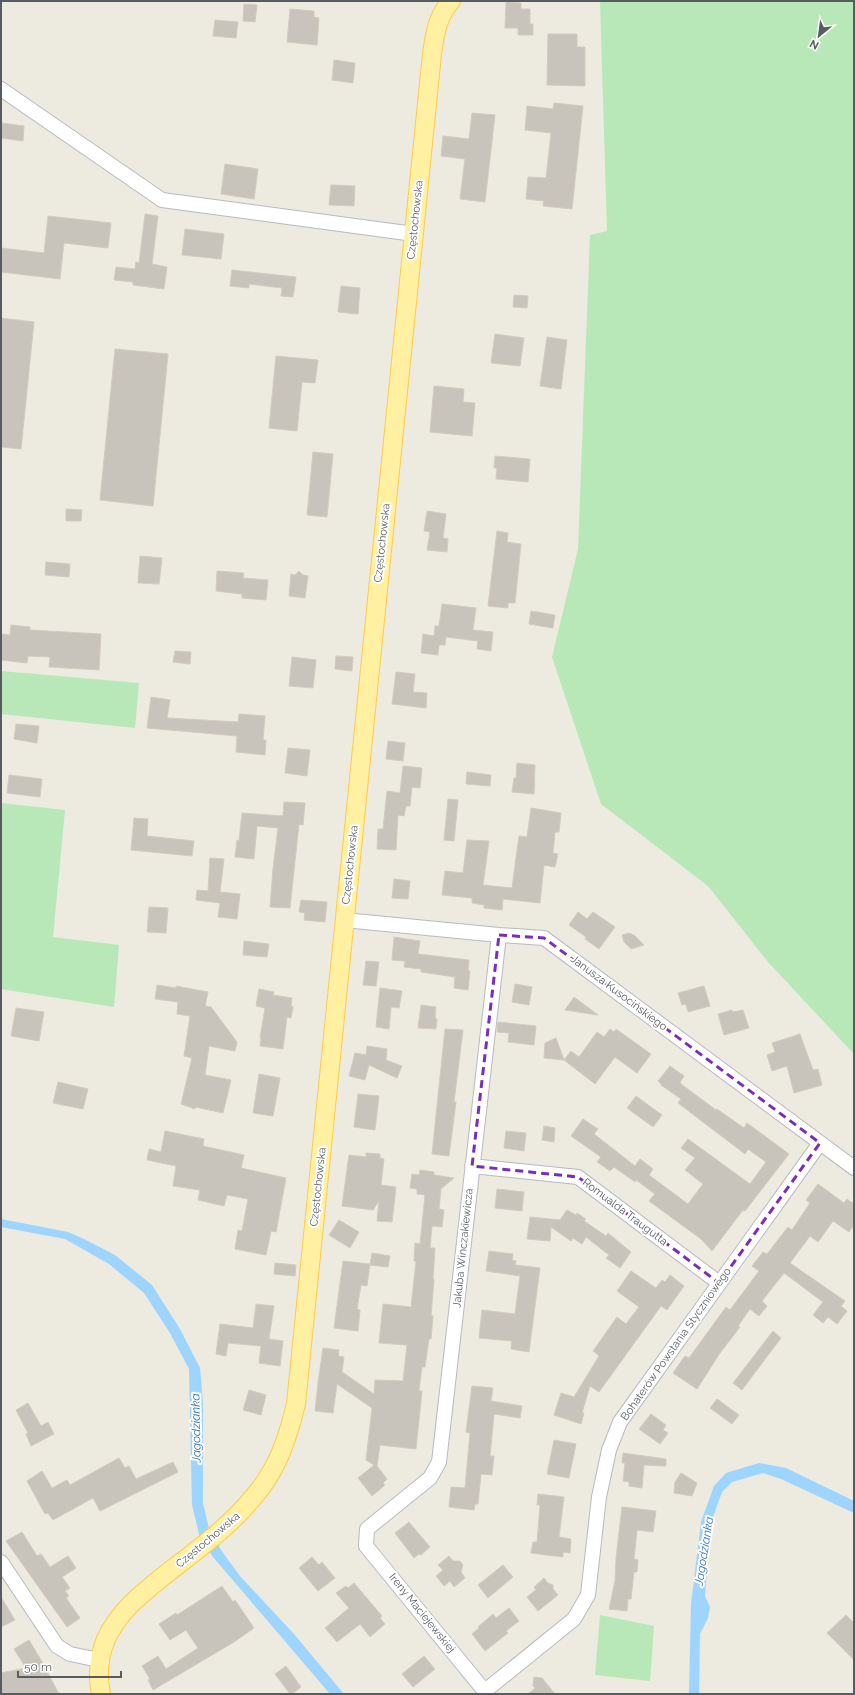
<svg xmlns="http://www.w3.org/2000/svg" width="855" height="1695" viewBox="0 0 855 1695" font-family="Raleway,sans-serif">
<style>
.green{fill:#b8e8b8}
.water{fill:#9dd5ff}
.building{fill:#c8c4bc;stroke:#d2ccbd}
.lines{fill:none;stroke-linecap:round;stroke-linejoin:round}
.minor-casing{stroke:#b7bac0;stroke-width:16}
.major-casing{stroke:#ffcb46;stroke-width:20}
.minor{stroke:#fff;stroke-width:14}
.major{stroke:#fff0a2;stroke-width:18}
.marked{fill:none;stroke:#7b2cbf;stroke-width:3;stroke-dasharray:8 5;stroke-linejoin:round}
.labels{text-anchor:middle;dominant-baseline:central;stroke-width:4;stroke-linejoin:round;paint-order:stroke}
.street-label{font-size:11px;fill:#585c62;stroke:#fff}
.water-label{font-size:12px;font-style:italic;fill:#3074bb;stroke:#fff}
</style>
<rect width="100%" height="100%" fill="#edeadf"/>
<path class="green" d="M600,1H854V1054L768,962L708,886L601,804L552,657L578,549L590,235L607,231Z
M1,671L139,683L135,728L1,714Z
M1,803L65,810L53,937L119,945L114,1007L1,989Z
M600,1615L654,1626L650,1681L595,1675Z"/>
<path class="water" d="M1,1219L68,1232L84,1239L115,1255L152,1285L180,1329L200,1368L203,1402V1503L209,1529L221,1550L240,1576L294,1634L344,1694H330L213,1557L200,1538L192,1505L189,1369L170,1333L144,1293L109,1264L65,1239L1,1227Z
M759,1463L786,1468L854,1501V1513L781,1479L763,1473L732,1482L722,1492L710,1526L705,1596L710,1607L708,1618L700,1634L699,1694H689L691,1604L701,1522L714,1486L726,1473Z"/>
<path class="building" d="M506,2L521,3V9H530V24H533V35H518V28H505Z
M244,4L257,5L255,22L243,21Z
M290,9L314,11V17L319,18L317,45L287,42Z
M215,20L238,22L236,38L213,36Z
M548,34H577V47H585V86L547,85Z
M334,60L355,63L353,83L332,80Z
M554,103L583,106L572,209L543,206L544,201L526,199L528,177L546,178L551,133L525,130L527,106L553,109Z
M472,113L495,115L485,202L460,199L465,159L441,156L443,136L469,139Z
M2,123L24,126L23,141L1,138Z
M225,164L258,169L254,199L221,194Z
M331,185L355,186L354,206L329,205Z
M145,214L158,216L152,264L167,267L164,289L133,285V282L114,280L116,267L135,269L136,262L139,263Z
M48,216L111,223L108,248L64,243L60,279L1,272V248L44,253Z
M185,229L224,234L221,259L182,255Z
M232,270L296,277L293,297L281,296L282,288L249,284V288L230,286Z
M341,286L360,288L358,314L338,312Z
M514,295L528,296L527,308L513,307Z
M1,318L34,322L21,449L1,447Z
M495,334L524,338L520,366L491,363Z
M547,337L567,340L561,389L540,386Z
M115,349L168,354L153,506L100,500Z
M276,356L318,360L315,383L302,382L297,431L269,428Z
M434,386L464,389L463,402L475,403L472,436L430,432Z
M313,452L333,454L327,517L307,515Z
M495,456L530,459L528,482L496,479L497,468H494Z
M66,509L82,510L81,521H66Z
M427,511L446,514L443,538L448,539L447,552L427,550L430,532L424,531Z
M497,531L508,533L507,542L521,544L515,603H508V608L488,606Z
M140,556L162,558L159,584L138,583Z
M46,562L70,564L69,577L45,575Z
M217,571L244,573L243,578L268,580L266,600L242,598V594L216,591Z
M299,571L303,575L308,576L305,598L289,596L291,574L295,575Z
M442,604L476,608L473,630L493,632L491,651L477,649L478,641L446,637L445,645H439L438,655L421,653L423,634L434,636L435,626H439Z
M531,611L555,615L553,628L529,624Z
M11,625L30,627V630L101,634L99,670L49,667L50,657L28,656L27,663L1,660V634L10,635Z
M175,651L191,652L190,664L173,662Z
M336,656L353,657L352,671L335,669Z
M292,657L316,660L313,688L289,686Z
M396,672L415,674L413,692L427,693L426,708L392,704Z
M151,697L170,700L167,718L238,722L239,714L265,716L263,740H266L265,755L236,752L237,736L147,728Z
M16,724L39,726L37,743L14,739Z
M388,741L405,743L403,761L386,759Z
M288,748L310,750L307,776L285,773Z
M517,763L535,765L534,794L512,792L514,778H516Z
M403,766L422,768L420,788L412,787L410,806H406L404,816L398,815L396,850L377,849L378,829H383L387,791L400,793Z
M467,772L491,775L490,786L466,784Z
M9,775L42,779L40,797L7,793Z
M448,799L458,800L454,841L444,840Z
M284,802L305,803L303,825L299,824L290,908L270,907L273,869L278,828L257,826L254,859L235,857L237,840L239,841L242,813L283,816Z
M531,808L561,813L559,832H555L553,853L558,854L555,867L544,865L540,903L503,899L502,910L484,908V905L472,903V898L442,895L445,871L463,873L467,840L489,841L483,885L512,888L519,836L527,837Z
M134,818L148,819L147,836L194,841L192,856L131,850Z
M210,858L224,859L220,892L240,894L237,919L218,917L220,903L196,900L197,890L208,891Z
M394,879L410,881L408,899L392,898Z
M301,900L327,902L325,922L304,920L305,913L299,912Z
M149,907L168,908L166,933L147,932Z
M578,912L587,919L593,912L615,927L599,949L585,939L586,937L569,925Z
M629,933L634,935L644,945L631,949L624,942L622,935Z
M394,937L420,941L418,954L469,960L468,971H470L468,990L454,988L455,977L421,972V969L404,967L405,961L392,960Z
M244,941L269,944L267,957L243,955Z
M366,961L379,962L376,986L363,985Z
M515,984L532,987L529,1005L512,1002Z
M157,985L176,988V986L208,992L205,1006L211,1007L237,1042L235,1051L209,1046L205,1075L231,1080L223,1113L196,1107L195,1109L181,1104L192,1058L184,1056L190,1016L177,1014L178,1002L155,999Z
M704,986L710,1006L688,1012L686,1004L682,1005L678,993Z
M380,988L402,991L399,1008L391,1007L389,1029L376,1027Z
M259,989L274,992L273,995L292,998L291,1006L293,1007L291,1018L287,1017L283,1049L260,1046L261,1038H260L265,1008L256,1006Z
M574,997L598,1015L565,1010Z
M421,1005L436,1007L435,1018L437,1019L436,1029L418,1028Z
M16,1008L44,1012L39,1041L11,1036Z
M732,1010L733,1012L743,1010L749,1028L724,1035L718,1014Z
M498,1022L536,1026L534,1045L508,1042L509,1033L497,1032Z
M445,1029L463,1030L454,1102H456L449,1156L432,1154Z
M610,1029L614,1032L616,1029L651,1054L637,1073L615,1057L595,1084L564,1060L571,1051L579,1057L597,1032L604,1037Z
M800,1034L813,1070L818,1069L822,1085L794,1093L787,1066L772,1071L767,1055L775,1052L772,1043Z
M556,1038L564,1060L544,1058L545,1043Z
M367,1046L387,1049L386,1060L402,1066L397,1078L369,1065L365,1080L349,1076L355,1053L366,1055Z
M670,1066L684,1076L680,1082L681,1084L716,1110L717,1109L744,1128L747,1123L789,1154L745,1211L743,1210L712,1251L701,1239L649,1201L655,1194L636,1180L635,1182L614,1167L610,1171L597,1162L601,1157L571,1136L583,1119L598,1129L594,1134L635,1166L640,1159L653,1169L649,1175L688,1204L703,1184L685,1170L695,1158L681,1148L688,1139L750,1184L766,1162L748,1149L745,1154L678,1103L681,1099L661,1085V1084L658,1081Z
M259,1074L280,1078L273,1116L253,1113Z
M58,1082L88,1089L83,1109L53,1103Z
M358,1094L379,1096L375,1130L354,1127Z
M636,1096L662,1115L653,1127L627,1108Z
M544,1126L555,1128L554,1142L542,1140Z
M165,1131L204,1139L203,1146L244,1155L241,1168L286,1178L276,1232L271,1231L266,1255L235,1249L238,1230L242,1231L248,1199L227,1195L224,1206L198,1200L200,1190L173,1186L176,1166L147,1160L149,1149L161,1152Z
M506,1131L526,1133L524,1151L504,1148Z
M366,1153L380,1154V1158L384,1159L381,1185L396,1187L392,1222L377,1221L379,1201L373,1210L342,1206L349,1155L366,1157Z
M420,1170L434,1172V1175L454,1178L441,1189L439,1209L444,1210L442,1227L432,1226L430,1248H435L433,1279H434L431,1316H433L431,1339H429L425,1367H422L419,1391H422L416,1449L380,1445L377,1466L387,1479L383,1483L385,1485L372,1496L358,1478L374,1465L366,1460L372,1408L337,1384L333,1413L315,1411L318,1383L323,1348L339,1350L338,1356L344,1357L342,1372L374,1394L375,1380L403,1381L407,1345L379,1343L383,1304L411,1307L416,1261H414L415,1243L420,1244L425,1195L417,1194V1189L410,1188L412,1174L419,1175Z
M818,1184L844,1203L847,1199L854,1204V1225L849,1232L833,1221L818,1242L810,1236L790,1263L845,1301L841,1306L847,1311L837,1324L828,1317L823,1323L813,1315L823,1302L784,1273L762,1301L767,1306L759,1316L750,1309L738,1326L740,1327L720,1353L697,1389L673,1373L685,1356L689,1358L726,1307L730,1310L759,1271L752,1266L763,1252L767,1254L788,1227L792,1230L810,1203L806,1200Z
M497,1189L524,1192L522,1211L495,1208Z
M567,1210L576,1215L577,1213L586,1219L584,1221L606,1236L608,1233L631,1252L620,1268L606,1258L609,1255L586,1237L582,1244L573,1238L571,1241L551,1227L550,1241L527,1239L530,1217L560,1220Z
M339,1220L359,1232L350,1248L329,1235Z
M489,1251L513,1254L512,1260L516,1261L515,1265L540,1268L529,1352L511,1349L512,1341L479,1338L482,1310L515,1314L520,1276L486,1271Z
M372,1253L390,1256L388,1267L370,1265Z
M343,1261L370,1264L367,1286L361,1285L357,1309L360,1310L358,1331L334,1328Z
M275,1263L296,1265L295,1276L274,1274Z
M631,1271L656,1288L662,1280L665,1282L670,1275L684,1286L667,1310L661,1306L599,1392L590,1386L582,1413H584L581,1424L554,1415L561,1393L574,1397L599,1356L593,1351L617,1317L626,1324L639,1307L617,1291Z
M256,1304L274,1306L269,1339L283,1341L280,1366L259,1363L261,1346L228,1343L226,1356L216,1354L220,1324L253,1328Z
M773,1331L781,1338L742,1390L733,1383Z
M472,1386L493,1388L491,1401L522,1406L520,1418L494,1414L490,1456H494L492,1475L481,1474L478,1504H475L474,1510L449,1507L451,1487L465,1488L470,1433L466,1432Z
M249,1390L266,1395L261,1415L243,1410Z
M717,1399L739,1415L732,1424L710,1408Z
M28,1403L41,1426L48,1422L54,1434L31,1446L26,1434L28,1433L16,1410Z
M651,1414L666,1425L663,1430L668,1433L660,1444L639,1429Z
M554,1440L576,1444L569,1478L547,1474Z
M623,1453L666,1459V1466L644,1465L642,1488L629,1486V1482L623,1481L625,1463H622Z
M119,1458L125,1468L129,1466L136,1479L173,1462L178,1472L100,1511L93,1498L53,1520L48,1513L45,1514L27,1481L42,1471L52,1488L67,1480L70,1485Z
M681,1473L697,1483L692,1496L674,1493L675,1482Z
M538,1494L564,1497L559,1537L571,1539L570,1553L563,1552V1557L531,1553L533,1542H537L540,1505H537Z
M622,1507L656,1511L653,1532L637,1530L634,1559L638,1560L637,1572H634L631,1599H628L627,1611L609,1609L615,1581L616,1558Z
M409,1522L430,1547L421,1555L419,1554L414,1558L395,1533Z
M22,1532L37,1556L41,1554L50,1567L68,1556L76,1568L62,1577L70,1588L65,1591L69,1596L66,1598L80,1618L67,1627L6,1541Z
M449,1556L453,1561H460L463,1565L461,1572L465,1578L454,1587L450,1581L444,1586L436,1576L443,1570L438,1565Z
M312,1557L319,1565L322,1562L335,1578L318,1591L299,1568Z
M503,1565L513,1577L488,1598L478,1585Z
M544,1578L548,1583L553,1585V1589L558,1595L538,1611L527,1597L536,1590L534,1587Z
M354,1583L382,1616L380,1618L385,1624L370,1637L360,1624L337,1642L325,1628L349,1608L336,1593L346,1586L348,1588Z
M222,1586L233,1602L235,1600L254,1628L234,1642L153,1690L148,1680L150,1679L142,1666L158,1656L166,1669L198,1648L186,1630L170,1640L159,1624L176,1613L177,1615Z
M1,1597L15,1620L1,1627Z
M509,1608L519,1621L506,1631L508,1633L485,1651L472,1634L479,1628L478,1627L493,1614L496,1618Z
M846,1615L854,1623V1660L827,1633Z
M29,1640L41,1660L59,1694H1V1673L26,1668L14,1649Z
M424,1656L435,1669L413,1687L402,1674Z
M286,1666L301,1687L292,1694H290L275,1674Z
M534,1677L542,1678L555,1694H528L535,1688L533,1686Z"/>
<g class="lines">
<g class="minor-casing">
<path id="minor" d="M1,89L162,200L414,234
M344,920L499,935L544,938L854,1168
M472,1166L578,1177L719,1283
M1,1562L57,1646L70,1654L99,1660
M485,1691L574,1619L588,1595L599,1497L609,1450L620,1422L820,1143
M487,1694L366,1546L367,1529L430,1478L439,1462L499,935"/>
</g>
<g class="major-casing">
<path id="major" d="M101,1694C96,1670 100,1645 114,1625C126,1606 144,1592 161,1578C194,1552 230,1527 256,1494C278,1468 288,1437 296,1404L432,54C435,33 437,17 451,1"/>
</g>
<use href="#minor" class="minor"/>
<use href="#major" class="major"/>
</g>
<path class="marked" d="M499,935L544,938L820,1143L719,1283L578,1177L472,1166Z"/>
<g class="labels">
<g class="street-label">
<text transform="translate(415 220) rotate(-84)">Częstochowska</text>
<text transform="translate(382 543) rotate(-84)">Częstochowska</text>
<text transform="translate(350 865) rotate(-84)">Częstochowska</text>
<text transform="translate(619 993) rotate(37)">Janusza Kusocińskiego</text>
<text transform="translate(318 1187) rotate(-84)">Częstochowska</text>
<text transform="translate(625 1212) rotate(37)">Romualda Traugutta</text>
<text transform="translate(463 1248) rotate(-84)">Jakuba Winczakiewicza</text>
<text transform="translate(676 1344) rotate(-55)">Bohaterów Powstania Styczniowego</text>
<text transform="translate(208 1540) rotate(-40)">Częstochowska</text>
<text transform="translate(422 1613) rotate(51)">Ireny Maciejewskiej</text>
</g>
<g class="water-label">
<text transform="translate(196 1428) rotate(-91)">Jagodzianka</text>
<text transform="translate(704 1551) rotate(-81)">Jagodzianka</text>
</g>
</g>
<rect width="855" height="1695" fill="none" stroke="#585c62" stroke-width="4"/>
<g transform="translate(819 36) rotate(209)" stroke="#ffffff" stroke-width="3" paint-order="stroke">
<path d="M0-3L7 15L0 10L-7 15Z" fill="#585c62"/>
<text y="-6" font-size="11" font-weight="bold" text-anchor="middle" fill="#585c62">N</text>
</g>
<path d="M18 1671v6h103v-6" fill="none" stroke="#585c62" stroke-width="2"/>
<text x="24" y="1671" font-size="12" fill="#585c62" stroke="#ffffff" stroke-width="3" paint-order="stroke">50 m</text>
</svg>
